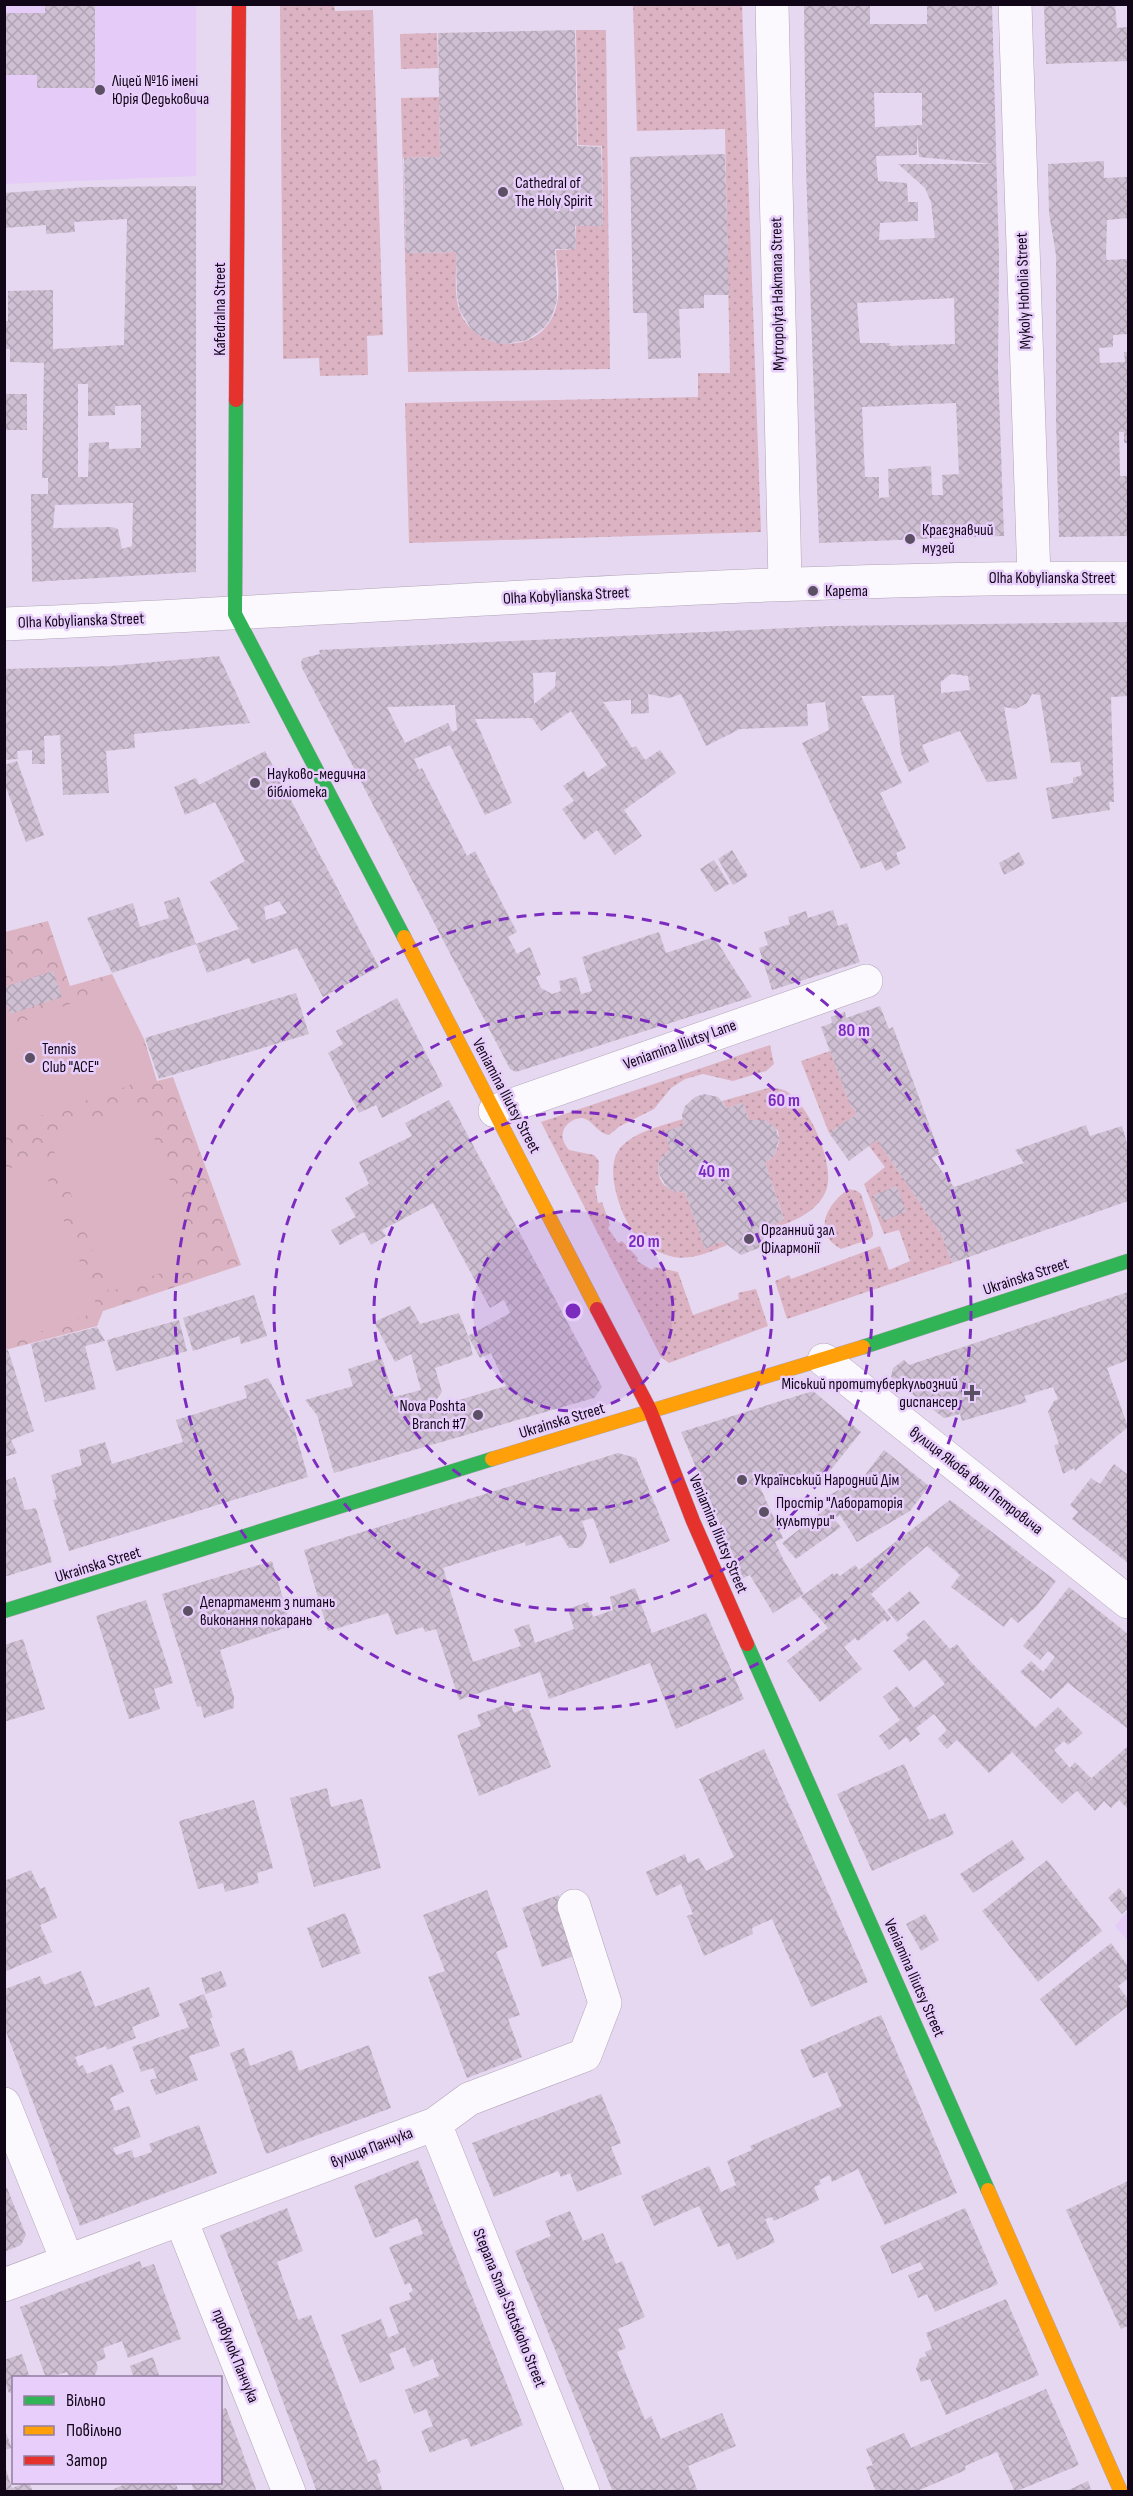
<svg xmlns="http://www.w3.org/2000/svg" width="1133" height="2496" viewBox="0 0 1133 2496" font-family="'Sofia Sans Condensed',sans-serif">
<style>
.built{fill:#e5cbf7}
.grass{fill:url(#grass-dots)}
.park{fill:url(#park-crowns)}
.pitch{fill:#dbb3c2}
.building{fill:url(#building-cross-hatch);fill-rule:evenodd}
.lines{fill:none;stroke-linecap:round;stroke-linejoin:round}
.street-casing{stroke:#b0a4b8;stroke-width:34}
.fast-casing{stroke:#b0a4b8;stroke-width:15}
.slow-casing{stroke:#b0a4b8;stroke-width:15}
.jam-casing{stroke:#b0a4b8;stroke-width:15}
.street{stroke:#fbf9fd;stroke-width:33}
.fast{stroke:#30b455;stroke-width:14}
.slow{stroke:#ff9f0a;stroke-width:14}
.jam{stroke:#e5322d;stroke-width:14}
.ring{fill:none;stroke:#7b2cbf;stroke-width:3;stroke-dasharray:10 8}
.poi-dot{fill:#5c5064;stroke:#e8cefa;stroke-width:2}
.labels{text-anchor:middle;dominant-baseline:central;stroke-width:5;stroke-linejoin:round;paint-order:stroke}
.poi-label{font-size:16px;fill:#110618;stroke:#e8cefa;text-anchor:start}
.street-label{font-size:16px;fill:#110618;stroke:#e8cefa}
.centre{fill:#7b2cbf;stroke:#e8cefa;stroke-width:3}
.ring-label{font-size:18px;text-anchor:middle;font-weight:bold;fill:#7b2cbf;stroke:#e8cefa;stroke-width:5;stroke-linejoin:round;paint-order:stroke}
</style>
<defs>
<pattern id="grass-dots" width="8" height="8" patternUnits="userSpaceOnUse" patternTransform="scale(1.5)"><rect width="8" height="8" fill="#dbb3c2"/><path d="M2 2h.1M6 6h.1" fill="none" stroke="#bb98a6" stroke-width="1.8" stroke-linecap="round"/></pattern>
<pattern id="park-crowns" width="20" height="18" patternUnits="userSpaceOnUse" patternTransform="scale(1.5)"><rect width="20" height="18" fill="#dbb3c2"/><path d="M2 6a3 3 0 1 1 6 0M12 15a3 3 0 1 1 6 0" fill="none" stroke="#bb98a6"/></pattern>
<pattern id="building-cross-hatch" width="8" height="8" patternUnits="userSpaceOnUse" patternTransform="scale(1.5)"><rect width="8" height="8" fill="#cebfd2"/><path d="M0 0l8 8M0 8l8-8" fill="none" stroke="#b0a3b4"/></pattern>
</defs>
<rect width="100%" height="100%" fill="#e6d8f0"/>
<path class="built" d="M4,5H196V176L5,184Z
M1128,1911V1941L1115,1926Z"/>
<path class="grass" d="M280,5H334L335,11L373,10L383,335L367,336L368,375L320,376L319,358L283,359Z
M633,5H742L761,532L409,543L405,403L698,397V373H730L725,129L637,131Z
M576,30H606L610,369L408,372L401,98L439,97L440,157L403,158L406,253L456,252C457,270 453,294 460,312C475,350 532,356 552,318C563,298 557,272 556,250L575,249L576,226H603L602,146L578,145Z
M437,33L438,68L401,69L400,34Z
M770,1045L774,1064L766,1071L733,1081L703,1074L685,1079L671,1088L654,1109L620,1126L609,1135C594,1133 590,1110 572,1121C568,1123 564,1127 563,1132C561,1138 565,1145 569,1150L594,1155L599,1161L598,1185L595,1186L598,1203L602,1202L610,1225L608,1228L618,1243L622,1241L638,1258L637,1261L652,1270L655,1267L678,1272L693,1315L739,1299L738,1293L756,1289L768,1326L669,1363L661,1357L541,1122Z
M830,1051L849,1102L857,1114L829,1133L801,1061Z
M768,1088C774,1088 780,1088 786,1091C809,1104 838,1168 825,1193C814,1216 787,1223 765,1232L767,1226L784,1219L765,1163C776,1156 781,1145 778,1131L765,1120H749L743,1103L727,1108L722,1101Z
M683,1119L684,1125L670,1149L659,1161C655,1179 666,1194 685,1192L705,1248L722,1241L727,1245C711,1252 692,1260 674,1257C659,1254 645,1245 635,1234C621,1217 605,1171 618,1151C631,1132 662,1126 683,1119Z
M877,1140L942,1235L952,1263L787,1319L775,1281L789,1275L791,1279L880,1246L889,1270L910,1261L899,1230L884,1234L864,1184L885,1167L869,1146Z
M849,1189L857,1191L861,1194L872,1227L873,1236L870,1239L841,1249C812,1233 826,1204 849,1189Z"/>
<path class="park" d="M48,921L70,986L112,974L144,1039L157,1081L173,1077L241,1265L103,1311L97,1326L5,1350V932Z"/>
<path class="pitch" d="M116,987L142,1039L154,1077L5,1128V1028Z
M141,1102L199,1259L109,1292L48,1136Z
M40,1159L99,1311L11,1342L4,1325L5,1170Z"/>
<path class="building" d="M45,4H95V88H37V75H4V13H45Z
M804,4H870V24H927V4H992L999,257L998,368L1004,536L819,543L806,169ZM874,93H922V125L875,127ZM917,133L919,157L994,164H898L925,188L931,202L935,238L879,240L880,223L918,221V202H908L907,183L878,181L876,156L917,155ZM954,298L955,344L889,346L890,343H860L857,303ZM956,403L959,474L942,475L943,495H932L931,466L888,469L889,497L879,498V477H865L862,407Z
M1044,4H1115L1117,28L1128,27V61L1046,64Z
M575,30L577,146L601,147L603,226H575L576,249H555L557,301L551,318L545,327L527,340L506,344L496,343L482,337L472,330L460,311L457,295L456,252L406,253L404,158L440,157L438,33Z
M725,154L729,295H704V308L679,309L681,358L648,359L647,313H633L630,157Z
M1104,161V178L1128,177V218L1107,220L1106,255L1107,260L1128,259V334L1113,335V347L1099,348L1100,363L1125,362L1124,352H1128V443H1124V432H1119L1120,476H1128V536L1059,537L1056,420V255L1049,213L1048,164Z
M196,186V572L32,582L31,494H48V478H42L44,363L10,362V349H4V321H8V291L53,290V349L124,345L127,219L74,222L75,232L46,234V225L4,228V193L88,187ZM78,384H88V416L115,415V406L141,405V448L109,449V442L89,443L88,477H78ZM133,503L132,546L122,549L118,529L112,527L53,528L55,505Z
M4,394H27V430H4Z
M1128,622V696L1111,697L1114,802H1109L1110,810L1052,819L1046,788L1073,783V778L1082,775L1080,762L1051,763L1040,695L1032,694L1027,703L1016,709L1004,707L1017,779L987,782L960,731L922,745L929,762L909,772L901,753L894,695L861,696L902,783L880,793L906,848L896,853L900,864L886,871L881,861L861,869L802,743L829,730L825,702L807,704L808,726L740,729L706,746L681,694L669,698L648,694L649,713L631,714V700L603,702L632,748L636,746L645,760L660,750L676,773L624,810L642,836L615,855L597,830L584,840L562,809L574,801L563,786L584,771L588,778L607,765L571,711L541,731L532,718L475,719L512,803L485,815L450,745L414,759L419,770L422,768L467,856L475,851L517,932L508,937L517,954L530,947L541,975L536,977L541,988L552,994L561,991L559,981L576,977L581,994L592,991L582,957L659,932L666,953L714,937L752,997L516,1072L510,1069L302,668L301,662L303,658L320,654L319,650L362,648L831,626ZM556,672L555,687L534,704L533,673ZM951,674L968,676L970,690L941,693V682ZM455,705L457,730L452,732L448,723L405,743L387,707Z
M219,656L250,723L134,734L135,748L106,751L109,793L63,795L60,735L44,736L45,764H32V750L17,751L18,759L4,760V669L111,666Z
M265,751L379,967L323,997L297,948L252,964L249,958L207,973L196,944L112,973L87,918L133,903L140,927L169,918L164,902L179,897L196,944L239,929L210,882L245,861L215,802L185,815L174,787L196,778L199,785ZM279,901L287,913L266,920L264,907Z
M17,761L44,835L26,842L4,782V765Z
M732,850L748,876L733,885L718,859Z
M1019,852L1025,864L1004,875L999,863Z
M714,860L729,884L715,892L700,869Z
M833,910L838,926L847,923L860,962L772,990L759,948L768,945L764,932L790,924L788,917L806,911L808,918Z
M53,971L62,997L10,1014L4,996V987Z
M296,993L309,1034L159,1079L145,1038Z
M397,998L443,1086L382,1118L376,1105L359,1113L328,1053L343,1044L336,1031Z
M880,1006L889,1029L893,1027L940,1154L932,1158L954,1187L1024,1163L1015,1150L1086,1125L1090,1136L1122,1126L1128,1147V1201L952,1263L942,1235L877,1140L849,1161L829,1133L857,1114L849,1102L821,1027L832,1023L831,1017L845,1012L846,1018Z
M704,1094L718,1097L727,1108L743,1103L749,1120H765L775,1127L779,1138L775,1155L765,1163L784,1220L767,1226L761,1247L741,1255L722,1241L705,1249L685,1192H677L667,1188L658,1172L659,1161L670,1149L664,1132L684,1125L682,1115L685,1106L695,1097Z
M449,1100L602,1387L594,1398L334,1473L317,1415L305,1400L353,1386L348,1369L382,1358L394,1397L421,1390L411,1354L395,1362L374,1322L410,1306L420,1324L459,1313L468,1336L510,1313L504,1300L490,1308L433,1203L382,1230L386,1236L371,1245L364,1232L340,1245L331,1230L356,1217L345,1198L369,1184L359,1162L412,1136L405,1123ZM468,1336L480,1358L491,1353L506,1386L426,1410L424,1402L436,1400L442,1392L435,1368L473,1355Z
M897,1186L906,1212L883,1221L873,1195Z
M1128,1292V1360L1107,1368L1128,1427L1075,1471L1074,1468L1063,1474L1054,1445L1059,1444L1048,1412L1054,1401L1058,1399L1053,1387L1024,1396L1027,1402L962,1421L960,1414L944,1418L908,1391L910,1382L900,1384L891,1377L893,1368L904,1360L909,1365Z
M254,1295L267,1336L241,1344L239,1336L193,1351L183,1318Z
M179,1320L187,1351L116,1371L107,1340Z
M97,1327L105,1341L85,1346L96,1389L45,1402L31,1344Z
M8,1350L34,1431L11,1440L17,1453L4,1457V1351Z
M268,1378L293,1424L308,1477L69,1551L53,1500L57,1499L51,1475L82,1465L79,1450L105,1442L112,1464L183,1442L176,1420L247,1398L244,1386Z
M813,1391L861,1432L818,1486L802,1473L760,1487L783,1538L775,1542L784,1561L804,1594L773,1613L750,1575L743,1578L681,1432Z
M884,1450L929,1486L910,1511L857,1542L840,1515L834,1519L841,1527L796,1559L782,1543L833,1503L828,1496L865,1475Z
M618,1453L636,1458L670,1541L610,1564L593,1518L582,1521L587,1536L582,1546L578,1548H569L561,1535L526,1546L525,1542L443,1568L473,1662L521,1646L514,1629L529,1624L535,1643L574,1629L568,1609L588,1602L593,1617L613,1610L610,1597L635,1588L652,1633L706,1613L744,1699L676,1729L650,1663L549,1699L540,1672L459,1700L436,1629L425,1632L423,1627L396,1635L388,1613L328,1631L304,1550Z
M1114,1464L1128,1475V1563L1072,1519L1078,1512L1070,1505L1091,1478L1100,1484Z
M15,1477L25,1510L36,1508L52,1562L4,1577V1481Z
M950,1500L1056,1581L1037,1606L1018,1623L1011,1617L1004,1627L951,1587L960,1575L927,1546L871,1594L891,1618L887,1622L885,1619L858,1641L855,1638L844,1647L862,1669L820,1702L787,1661L828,1628L801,1597L833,1573L834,1575L837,1573L840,1576L855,1565L859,1570Z
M272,1561L291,1626L220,1650L234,1697V1708L204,1718L201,1706L197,1707L162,1594Z
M1069,1587L1128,1634V1729L1068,1683L1051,1699L1020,1672L1031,1661L1043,1672L1055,1657L1048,1651L1040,1660L1023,1646Z
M910,1591L920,1603L897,1622L887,1610Z
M146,1600L173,1683L154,1689L160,1709L129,1719L96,1616Z
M924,1620L950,1649L957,1644L971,1662L1035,1728L1058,1707L1083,1733L1068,1745L1064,1741L1054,1750L1070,1768L1075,1762L1091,1778L1062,1804L1012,1752L989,1773L957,1740L947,1749L938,1739L947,1730L934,1714L916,1728L920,1734L910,1742L906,1737L889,1750L879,1736L900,1720L883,1697L897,1686L914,1708L945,1684L925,1659L909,1671L893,1651L909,1638L906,1634Z
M23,1639L45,1709L4,1722V1645Z
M510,1703L514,1713L528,1707L551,1767L479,1796L457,1735L481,1726L477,1715Z
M1128,1746V1809L1119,1800L1111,1808L1104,1801L1095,1811L1077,1791Z
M764,1749L868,1982L811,2007L772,1919L752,1928L753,1934L704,1956L687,1916L693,1914L681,1884L656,1896L646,1872L685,1854L688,1863L699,1858L706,1871L734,1857L699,1779Z
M904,1764L929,1820L945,1813L954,1834L872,1871L837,1794Z
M327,1788L331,1807L362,1799L381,1868L314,1887L290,1798Z
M254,1800L273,1868L257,1873L259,1883L225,1892L223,1883L198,1889L179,1821Z
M1012,1840L1025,1859L973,1893L960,1874Z
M1047,1860L1102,1931L1038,1982L982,1911Z
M31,1870L40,1889L45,1887L57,1918L40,1925L52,1952L4,1972V1881Z
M1119,1888L1128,1899V1908L1122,1914L1108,1898Z
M487,1890L508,1947L496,1952L520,2015L508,2019L522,2057L467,2078L428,1977L445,1971L423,1915Z
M559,1895L580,1954L542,1967L522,1908Z
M345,1913L361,1953L322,1968L307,1928Z
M925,1914L939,1940L921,1951L906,1924Z
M1111,1943L1128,1966V1979L1118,1986L1128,1999V2006L1076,2046L1040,1999Z
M81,1971L95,2007L149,1987L160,2016L132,2027L136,2038L107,2050L106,2046L75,2057L79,2067L83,2065L87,2074L112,2064L124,2092L110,2098L115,2111L129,2106L141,2137L113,2148L116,2155L132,2150L134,2158L152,2152L149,2144L199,2125L217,2173L80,2226L5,2029V1989L40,1976L44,1985Z
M221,1971L227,1986L206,1994L201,1978Z
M204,1994L213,2017L210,2019L220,2046L189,2056L198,2080L156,2095L150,2080L157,2078L153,2068L141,2072L132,2047L189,2027L179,2004Z
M881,2015L957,2193L885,2225L858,2169L832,2182L830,2175L819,2180L821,2184L814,2187L819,2200L774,2221L772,2217L765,2219L775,2242L737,2260L729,2243L718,2247L699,2206L654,2226L641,2196L709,2166L721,2192L736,2185L727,2161L752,2150L750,2146L842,2106L827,2072L813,2078L800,2050Z
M369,2045L391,2108L266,2154L230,2053L244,2048L250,2066L292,2050L299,2071Z
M601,2094L621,2143L611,2147L622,2174L577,2192L570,2173L561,2177L558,2171L494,2197L472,2143Z
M418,2160L523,2425L471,2447L467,2438L430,2453L421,2431L433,2426L426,2409L414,2414L405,2390L439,2376L433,2359L413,2367L405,2347L389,2354L395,2369L360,2383L341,2335L381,2319L388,2338L399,2333L389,2307L411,2299L409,2293L413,2291L410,2283L405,2285L389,2247L423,2234L417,2218L388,2230L390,2232L375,2238L354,2186Z
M1128,2181V2326L1121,2329L1066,2210Z
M7,2188L26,2235L21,2245L4,2252V2189Z
M287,2208L303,2251L277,2262L298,2320L311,2315L368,2462L376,2459L381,2472L377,2474L383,2492H317L220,2235Z
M965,2208L998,2284L935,2312L927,2294L918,2298L908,2275L924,2269L920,2262L892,2274L880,2246Z
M570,2211L583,2241L603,2233L616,2264L622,2261L645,2317L618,2329L626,2348L617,2352L645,2420L651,2416L661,2439L722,2413L736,2446L688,2466L698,2492H613L515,2251L551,2236L545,2221Z
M140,2261L142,2268L154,2264L181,2339L128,2358L122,2341L103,2348L106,2358L96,2362L98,2368L95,2375L88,2378H69L67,2372L46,2378L20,2307Z
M1006,2299L1039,2375L946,2415L930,2379L921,2382L916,2369L920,2358L927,2356L925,2352L932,2349L926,2333Z
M22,2354L30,2378H14V2392L9,2393L4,2380V2360Z
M153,2357L160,2378H134L130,2366Z
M1046,2389L1079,2465L1015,2492L997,2452L965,2466L966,2470L915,2492H876L866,2467L873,2465L866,2449L904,2433L911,2448Z
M226,2408L257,2492H194L191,2482H220V2410Z
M4,2428L12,2448L4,2450Z
M5,2466L12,2488L29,2482L33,2492H5Z
M1088,2481L1092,2492H1064Z
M130,2482H175L179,2492H115L114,2489Z"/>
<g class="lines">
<g class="street-casing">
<path id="street" d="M772,4L785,583
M1015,4L1034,578
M4,624C379,609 753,576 1128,578
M495,1111L866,981
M824,1360L1128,1602
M4,2104L67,2260
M435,2124L583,2492
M181,2220L289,2492
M4,2285L435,2124L469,2099L585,2055L605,2003L574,1906"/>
</g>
<g class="fast-casing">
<path id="fast" d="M236,400L235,614L404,937
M863,1347L1128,1261
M4,1611L492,1459
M747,1644L988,2190"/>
</g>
<g class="slow-casing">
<path id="slow" d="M404,937L597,1309
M492,1459L863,1347
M988,2190L1121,2492"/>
</g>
<g class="jam-casing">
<path id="jam" d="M236,400L239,4
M597,1309L650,1410L693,1521L747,1644"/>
</g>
<use href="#street" class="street"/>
<use href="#fast" class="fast"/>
<use href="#slow" class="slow"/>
<use href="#jam" class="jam"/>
</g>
<circle cx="573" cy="1311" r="100" fill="#7b2cbf" fill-opacity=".12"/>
<g class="ring">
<circle cx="573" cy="1311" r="100"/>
<circle cx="573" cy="1311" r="199"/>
<circle cx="573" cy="1311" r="299"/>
<circle cx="573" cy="1311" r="398"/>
</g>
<g class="poi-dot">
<circle cx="100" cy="90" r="6"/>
<circle cx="503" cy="192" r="6"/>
<circle cx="910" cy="539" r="6"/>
<circle cx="813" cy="591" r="6"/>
<circle cx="255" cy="783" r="6"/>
<circle cx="30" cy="1058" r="6"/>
<circle cx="749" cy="1239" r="6"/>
<path d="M969 1384h6v6h6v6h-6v6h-6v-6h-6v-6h6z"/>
<circle cx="478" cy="1415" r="6"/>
<circle cx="742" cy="1480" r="6"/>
<circle cx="764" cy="1512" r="6"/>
<circle cx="188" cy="1611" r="6"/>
</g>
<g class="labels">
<g class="poi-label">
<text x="112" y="81">Ліцей №16 імені<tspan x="112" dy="18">Юрія Федьковича</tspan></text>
<text x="515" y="183">Cathedral of<tspan x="515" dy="18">The Holy Spirit</tspan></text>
<text x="922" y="530">Краєзнавчий<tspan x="922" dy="18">музей</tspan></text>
<text x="825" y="591">Карета</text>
<text x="267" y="774">Науково-медична<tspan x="267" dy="18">бібліотека</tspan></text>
<text x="42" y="1049">Tennis<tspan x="42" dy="18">Club "ACE"</tspan></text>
<text x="761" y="1230">Органний зал<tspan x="761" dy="18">Філармонії</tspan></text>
<text x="958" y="1384" text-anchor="end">Міський протитуберкульозний<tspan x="958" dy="18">диспансер</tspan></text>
<text x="466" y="1406" text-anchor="end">Nova Poshta<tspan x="466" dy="18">Branch #7</tspan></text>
<text x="754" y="1480">Український Народний Дім</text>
<text x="776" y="1503">Простір "Лабораторія<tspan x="776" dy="18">культури"</tspan></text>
<text x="200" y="1602">Департамент з питань<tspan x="200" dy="18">виконання покарань</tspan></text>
</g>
<g class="street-label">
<text transform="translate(1024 291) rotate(-92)">Mykoly Hoholia Street</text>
<text transform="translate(778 294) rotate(-91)">Mytropolyta Hakmana Street</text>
<text transform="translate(220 309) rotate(-90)">Kafedralna Street</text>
<text x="1052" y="578">Olha Kobylianska Street</text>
<text transform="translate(566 596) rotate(-3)">Olha Kobylianska Street</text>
<text transform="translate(81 621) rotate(-2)">Olha Kobylianska Street</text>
<text transform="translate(680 1045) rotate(-20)">Veniamina Iliutsy Lane</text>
<text transform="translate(506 1096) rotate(62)">Veniamina Iliutsy Street</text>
<text transform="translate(1026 1277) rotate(-18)">Ukrainska Street</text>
<text transform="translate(562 1421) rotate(-17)">Ukrainska Street</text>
<text transform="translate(976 1481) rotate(38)">вулиця Якоба фон Петровича</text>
<text transform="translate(718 1534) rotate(67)">Veniamina Iliutsy Street</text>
<text transform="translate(98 1565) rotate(-17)">Ukrainska Street</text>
<text transform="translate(914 1978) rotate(66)">Veniamina Iliutsy Street</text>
<text transform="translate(372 2148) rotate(-21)">вулиця Панчука</text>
<text transform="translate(509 2308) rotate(68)">Stepana Smal-Stotskoho Street</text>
<text transform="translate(235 2356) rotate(68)">провулок Панчука</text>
</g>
</g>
<circle cx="573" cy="1311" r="9" class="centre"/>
<g class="ring-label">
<text x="854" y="1036">80 m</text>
<text x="784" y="1106">60 m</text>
<text x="714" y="1177">40 m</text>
<text x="644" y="1247">20 m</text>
</g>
<rect width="1133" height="2496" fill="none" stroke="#110618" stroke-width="12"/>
<rect x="12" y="2376" width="210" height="108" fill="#e8cefa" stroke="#927ea0" stroke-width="1.5"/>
<rect x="24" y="2396" width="30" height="9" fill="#30b455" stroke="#927ea0" stroke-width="1.5"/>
<text x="66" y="2406" font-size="18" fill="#110618">Вільно</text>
<rect x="24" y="2426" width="30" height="9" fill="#ff9f0a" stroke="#927ea0" stroke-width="1.5"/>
<text x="66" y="2436" font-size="18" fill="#110618">Повільно</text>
<rect x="24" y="2456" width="30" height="9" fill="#e5322d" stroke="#927ea0" stroke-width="1.5"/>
<text x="66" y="2466" font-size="18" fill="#110618">Затор</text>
</svg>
